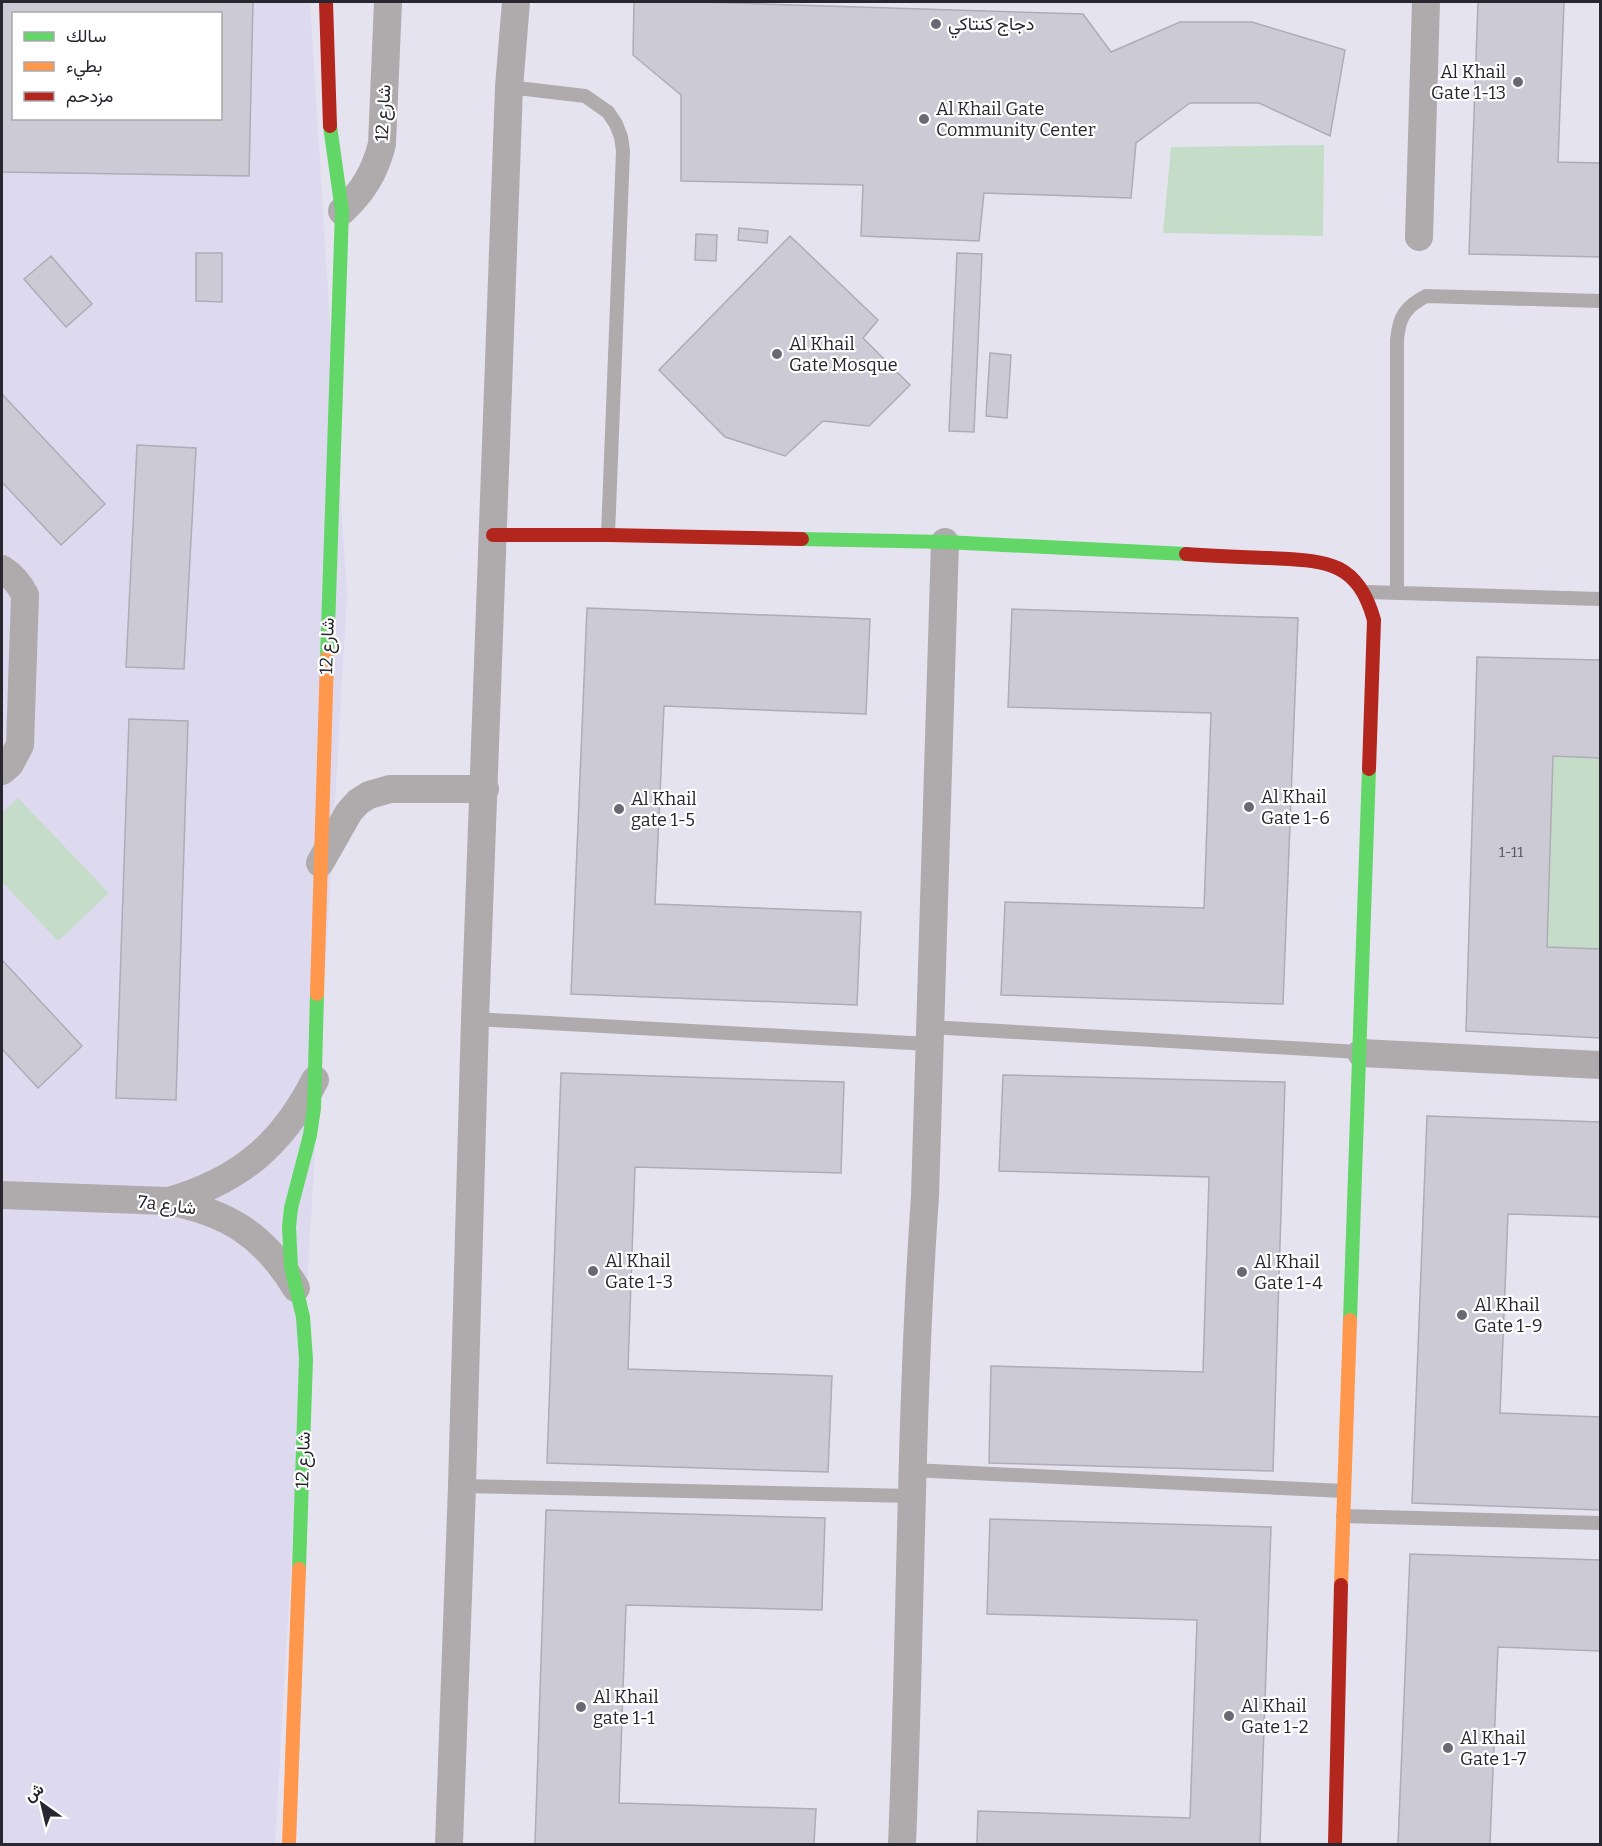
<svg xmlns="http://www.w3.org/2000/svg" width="1602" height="1846" viewBox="0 0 1602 1846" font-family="Bitter,Vazirmatn,serif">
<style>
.built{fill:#ddd9ef;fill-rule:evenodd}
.green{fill:#c4dcc8}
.building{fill:#cccad5;stroke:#aeacb6;stroke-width:1.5;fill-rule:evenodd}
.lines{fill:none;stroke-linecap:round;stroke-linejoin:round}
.lane{stroke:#afabad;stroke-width:14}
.street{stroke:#afabad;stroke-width:28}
.fast{stroke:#63d668;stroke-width:14}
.slow{stroke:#ff974d;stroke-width:14}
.jam{stroke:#b3261e;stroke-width:14}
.poi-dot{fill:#6a6873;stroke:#fff;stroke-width:2}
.labels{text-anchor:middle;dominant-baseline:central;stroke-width:4.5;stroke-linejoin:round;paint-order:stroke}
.number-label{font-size:15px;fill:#54525b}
.poi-label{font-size:18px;fill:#28262f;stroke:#fff;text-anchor:start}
.street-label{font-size:18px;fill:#28262f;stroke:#fff}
</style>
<rect width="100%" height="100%" fill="#e6e3f0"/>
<path class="built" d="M2,2H310L347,596L275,1844H2ZM14,14H220V118H14Z"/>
<path class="green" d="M1324,145L1323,236L1163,233L1171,147Z
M1553,756L1600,758V949L1547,947Z
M18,798L109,893L58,941L2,882V813Z"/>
<path class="building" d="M2,2H253L249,176L2,172ZM14,14H220V118H14Z
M634,2H701L1083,14L1111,52L1180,22H1252L1345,50L1330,136L1259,103H1190L1136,143L1131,198L984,193L979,241L861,236L863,185L681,181V95L633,55Z
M1478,2H1564L1558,162L1600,163V257L1469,254Z
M739,228L768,231L767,243L738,240Z
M696,234L717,235L716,261L695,260Z
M790,236L878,320L863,338L910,385L869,426L823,421L785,456L725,437L659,370Z
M196,253H222V302L196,301Z
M957,253L982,254L974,432L949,431Z
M51,256L92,304L66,327L24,279Z
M990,353L1011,355L1007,418L986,416Z
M2,394L105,504L61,545L2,482Z
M137,445L196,448L184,669L126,667Z
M587,608L870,619L866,714L664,706L655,904L861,912L857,1005L571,994Z
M1012,609L1298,618L1283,1004L1001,995L1005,902L1204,908L1211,713L1008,707Z
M1477,657L1600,660V758L1553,756L1547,947L1600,949V1038L1466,1031Z
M129,719L188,721L176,1100L116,1098Z
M2,960L82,1046L38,1088L2,1049Z
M561,1073L844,1082L841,1173L635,1167L628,1369L832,1376L828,1472L547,1463Z
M1003,1075L1285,1082L1273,1471L989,1463L991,1366L1203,1372L1209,1177L999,1171Z
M1427,1116L1600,1122V1217L1508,1214L1500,1413L1600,1417V1510L1412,1503Z
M546,1510L825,1518L822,1610L626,1605L619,1803L816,1809L814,1844H535Z
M990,1519L1271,1527L1260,1844H977L978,1811L1190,1818L1197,1620L987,1614Z
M1410,1554L1600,1560V1651L1498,1647L1490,1844H1398Z"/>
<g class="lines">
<path class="lane" d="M509,87L585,96L608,112L616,124L621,137L623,151L608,535
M1366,592L1600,599
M1397,593V340C1399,317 1405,307 1426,296L1600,301
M475,1019L929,1044
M930,1027L1359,1052
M912,1470L1344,1491
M462,1486L912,1496
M1343,1516L1600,1523"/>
<path class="street" d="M342,211C363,192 375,172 382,144L388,2
M1419,237L1426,2
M2,569C13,576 19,583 25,595L20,745L10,764L2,771
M320,863L349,812L358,802L369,795L390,789H485
M1361,1053L1600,1065
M2,1195L167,1201C227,1212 264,1235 296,1288
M169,1201C239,1181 282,1145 315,1080
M449,1844L462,1486L475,1019L509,87L516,2
M902,1844C911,1628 910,1412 925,1196L945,542"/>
<path class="fast" d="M802,539L945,542L1186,554
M327,658L342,211L330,126
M1350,1320L1369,769
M299,1569L306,1359L303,1317L291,1267L289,1227L291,1208L310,1135L314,1108L317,994"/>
<path class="slow" d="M317,994L327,658
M1341,1585L1350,1320
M289,1844L299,1569"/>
<path class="jam" d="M326,2L330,126
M493,535H608L802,539
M1186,554C1214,556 1242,557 1269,558C1324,561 1357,559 1374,620L1369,769
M1335,1844L1341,1585"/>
</g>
<g class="poi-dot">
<circle cx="936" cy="24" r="6"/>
<circle cx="1518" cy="82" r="6"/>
<circle cx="924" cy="119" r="6"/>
<circle cx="777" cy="354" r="6"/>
<circle cx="1249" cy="807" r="6"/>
<circle cx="619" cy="809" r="6"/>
<circle cx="593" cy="1271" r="6"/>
<circle cx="1242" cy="1272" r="6"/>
<circle cx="1462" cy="1315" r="6"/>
<circle cx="581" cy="1707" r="6"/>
<circle cx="1229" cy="1716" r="6"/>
<circle cx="1448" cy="1748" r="6"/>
</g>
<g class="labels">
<g class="number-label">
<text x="1511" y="852">1-11</text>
</g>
<g class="poi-label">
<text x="948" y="24">دجاج كنتاكي</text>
<text x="1506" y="72" text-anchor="end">Al Khail<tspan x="1506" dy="21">Gate 1-13</tspan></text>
<text x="936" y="109">Al Khail Gate<tspan x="936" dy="21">Community Center</tspan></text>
<text x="789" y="344">Al Khail<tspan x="789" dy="21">Gate Mosque</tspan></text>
<text x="1261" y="797">Al Khail<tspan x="1261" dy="21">Gate 1-6</tspan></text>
<text x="631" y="799">Al Khail<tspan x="631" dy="21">gate 1-5</tspan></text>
<text x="605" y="1261">Al Khail<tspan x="605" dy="21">Gate 1-3</tspan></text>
<text x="1254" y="1262">Al Khail<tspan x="1254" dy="21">Gate 1-4</tspan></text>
<text x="1474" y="1305">Al Khail<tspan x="1474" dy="21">Gate 1-9</tspan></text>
<text x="593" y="1697">Al Khail<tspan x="593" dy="21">gate 1-1</tspan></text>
<text x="1241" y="1706">Al Khail<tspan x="1241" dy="21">Gate 1-2</tspan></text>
<text x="1460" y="1738">Al Khail<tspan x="1460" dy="21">Gate 1-7</tspan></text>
</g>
<g class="street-label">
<text transform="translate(383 113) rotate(-87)">شارع 12</text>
<text transform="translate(327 646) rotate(-88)">شارع 12</text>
<text transform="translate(167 1205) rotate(7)">7a شارع</text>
<text transform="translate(303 1460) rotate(-88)">شارع 12</text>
</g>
</g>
<rect width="1602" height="1846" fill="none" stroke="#28262f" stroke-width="6"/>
<rect x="12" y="12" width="210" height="108" fill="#ffffff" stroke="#a9a8ac" stroke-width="1.5"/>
<rect x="24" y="32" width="30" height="9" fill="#63d668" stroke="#a9a8ac" stroke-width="1.5"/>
<text x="66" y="42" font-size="18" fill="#28262f">سالك</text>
<rect x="24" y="62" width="30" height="9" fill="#ff974d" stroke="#a9a8ac" stroke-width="1.5"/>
<text x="66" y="72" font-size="18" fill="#28262f">بطيء</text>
<rect x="24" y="92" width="30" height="9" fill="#b3261e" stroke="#a9a8ac" stroke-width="1.5"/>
<text x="66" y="102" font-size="18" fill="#28262f">مزدحم</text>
<g transform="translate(42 1804) rotate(326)" stroke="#ffffff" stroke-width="4.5" paint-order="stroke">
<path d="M0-4.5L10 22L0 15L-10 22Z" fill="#28262f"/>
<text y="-9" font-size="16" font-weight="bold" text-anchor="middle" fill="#28262f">ش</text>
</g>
</svg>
